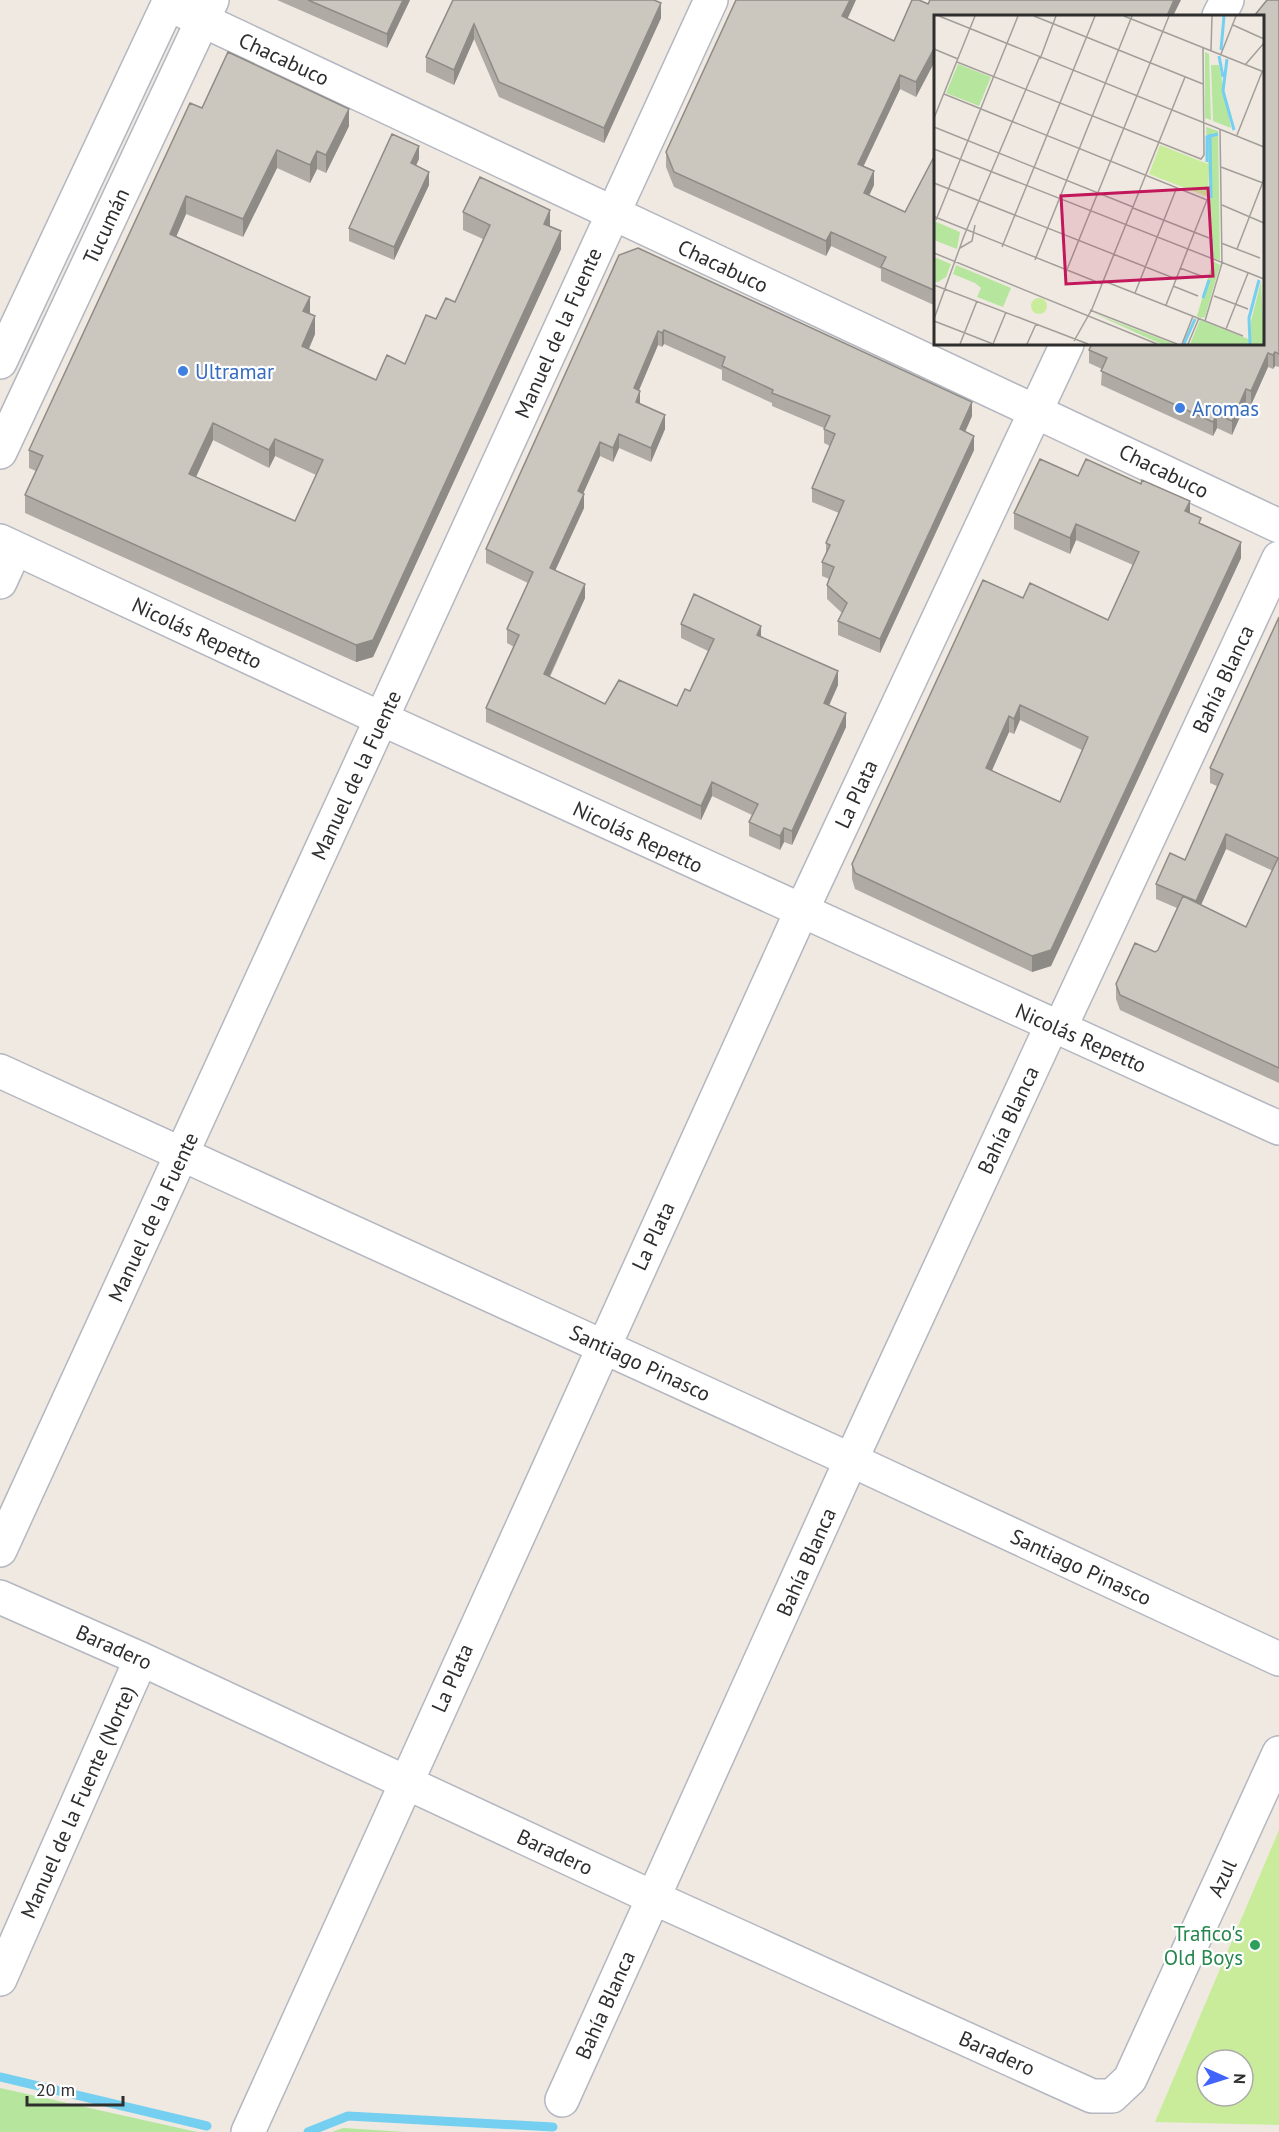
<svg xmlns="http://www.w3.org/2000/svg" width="1279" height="2132" viewBox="0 0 1279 2132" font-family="'PT Sans',sans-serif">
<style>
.green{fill:#b6e59e}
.pitch{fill:#c9ec9a;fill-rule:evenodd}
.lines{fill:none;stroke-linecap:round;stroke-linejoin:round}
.stream{stroke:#75cff0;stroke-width:9}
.minor-casing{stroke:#b4b7c1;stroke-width:36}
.tertiary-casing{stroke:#b4b7c1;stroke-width:36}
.minor{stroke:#fff;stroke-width:33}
.tertiary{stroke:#fff;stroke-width:33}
.wall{fill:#afaba4;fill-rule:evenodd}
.shaded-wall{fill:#8e8b86}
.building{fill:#cbc7bf;stroke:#8e8b86;stroke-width:1.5;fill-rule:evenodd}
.shop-dot{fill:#3f7fe0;stroke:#fff;stroke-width:2}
.leisure-dot{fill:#2e9e5b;stroke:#fff;stroke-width:2}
.labels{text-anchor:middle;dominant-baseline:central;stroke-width:4.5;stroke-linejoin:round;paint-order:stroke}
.street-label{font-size:21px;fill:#2e2e2e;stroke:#fff}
.shop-label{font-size:21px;fill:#366cbe;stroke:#fff;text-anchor:start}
.leisure-label{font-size:21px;fill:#27864d;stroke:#fff;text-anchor:end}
.inset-river{fill:none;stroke:#75cff0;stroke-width:3}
.inset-road{fill:none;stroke:#a29e99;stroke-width:1.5}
.view{fill:#c2185b;fill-opacity:0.15;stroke:#c2185b;stroke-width:3}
.inset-edge{fill:none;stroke:#2e2e2e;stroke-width:3}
</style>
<rect width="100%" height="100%" fill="#efe9e1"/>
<path class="green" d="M0,2088L197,2132H0Z
M343,2128L405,2132H332Z"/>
<path class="pitch" d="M1279,1830V2125L1155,2122ZM1207,2060H1243V2096H1207Z"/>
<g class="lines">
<path class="stream" d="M0,2077L207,2126
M308,2132L348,2116L553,2127"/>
<g class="minor-casing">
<path id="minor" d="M168,4C537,181 910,349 1279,526
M1219,16L1227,0
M0,541L382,719L1279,1128
M0,582L15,549
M1060,1028L1279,558
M0,1071L851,1460L1279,1659
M0,1550L711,0
M0,1597L141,1659L654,1898L1092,2096H1112L1130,2079L1279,1753
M0,1979L141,1659
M562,2100L851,1460L1052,1025
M248,2132L801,912L1067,344"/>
</g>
<g class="tertiary-casing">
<path id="tertiary" d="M0,362L170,0
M0,452L212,0"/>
</g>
<use href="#minor" class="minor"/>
<use href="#tertiary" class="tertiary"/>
</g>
<path class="wall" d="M277,0H410L387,48Z
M453,0L658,1L661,18L604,143L499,97L474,39L454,85L426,72V57Z
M1279,0V367L1275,366L1273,369L1268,367L1251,405L1246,403L1232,435L1217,428L1213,436L1101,385L1102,369L1089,363V350L1263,344Z
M936,16V59L916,97L900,89L863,166L874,185L869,195L905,212L936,153V306L881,281V269L831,246L826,256L674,187L666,167V152L848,19L894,41Z
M202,108L349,126L326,173L317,169L310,183L277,168L243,237L186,214L176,236L310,314L315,334L309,349L376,380L405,364L436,319L455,302L483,239L463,230V212L550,226L561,249L373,657L356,662L25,513V495L36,471L29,468V450ZM213,440L269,468L275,456L316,475L295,521L196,477Z
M419,159L416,165L429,185L394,260L349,241V228Z
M619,255L972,416L965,432L974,450L880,653L838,635V621L842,613L827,599V585L829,579L822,576V562L826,554V543L839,513L812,502V488L830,446L824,443V428L772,406V403L722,380V370L664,344L662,347L658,345L639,390L640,404L665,429L651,462L619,448L613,462L600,456L583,494L584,508L555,570L585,598L550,677L605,704L677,706L690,691L708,651L681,638V624L761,637L838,685L829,705L846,727L792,845L784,842L780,850L749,836V822L752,815L712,796L701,820L486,722V708L514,647L507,643V629L528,583L486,563V549Z
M1078,476L1190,513L1201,524L1241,558L1051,966L1032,972L855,889L852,879V864L1108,620L1133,565L1076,540L1070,554L1014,529V513ZM1020,720L1082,750L1060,802L991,771L1009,732L1014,734Z
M1279,617V1083L1120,1010L1116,999V984L1158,950L1177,908L1156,899V884L1185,860L1217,786L1210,783V768ZM1226,849L1273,871L1246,927L1201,905Z"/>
<path class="shaded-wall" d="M403,0H410L387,48V34Z
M850,0H856L842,31V16Z
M1174,0H1181L1173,16H1167Z
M661,3V18L604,143V128Z
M474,24V39L454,85V70Z
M936,45V59L916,97V82Z
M900,75V89L858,178V164Z
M349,109V126L326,173V155Z
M419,146V159L411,176V163Z
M277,150V168L243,237V219Z
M317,151V169L310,183V165Z
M874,171V185L864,207V193Z
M429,172V185L394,260V247Z
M186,196V214L170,251V234Z
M550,210V228L544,224Z
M561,231V249L373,657L356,662V645Z
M831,232V246L826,256V241Z
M310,297V315L303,311Z
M315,316V334L302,364V346Z
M664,330V344L662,347V333Z
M658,331V345L634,402V388Z
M1275,352V366L1273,369V355Z
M1268,353V367L1251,405V391Z
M1246,389V403L1232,435V421Z
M640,391V405L636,402Z
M972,402V416L960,443V429Z
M1217,414V428L1213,436V422Z
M665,415V429L651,462V448Z
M213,423V440L189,492V474Z
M619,434V448L613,462V448Z
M974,436V450L880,653V639Z
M275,439V456L269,468V450Z
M600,442V456L578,505V491Z
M584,494V508L550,582V568Z
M1190,501V516L1185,511Z
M1076,524V540L1070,554V538Z
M1241,542V558L1051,966L1032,972V956Z
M585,584V598L544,688V674Z
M761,626V640L757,635Z
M838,671V685L824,717V703Z
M1020,705V720L1014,734V719Z
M846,713V727L792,845V831Z
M1009,716V732L986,784V768Z
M712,782V796L701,820V806Z
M784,828V842L780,850V836Z
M1226,834V849L1196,916V901Z"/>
<path class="building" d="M308,0H403L387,34Z
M453,0H654L661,3L604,128L499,82L474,24L454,70L426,57Z
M736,0H850L842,16L894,41L912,0H919L928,4L930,0H1174L1167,16H936V45L916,82L900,75L858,164L874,171L864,193L905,212L936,153V291L881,267L886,257L831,232L826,241L674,172L666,152Z
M1267,0H1279V354L1275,352L1273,355L1268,353L1251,391L1246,389L1232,421L1217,414L1213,422L1101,371L1107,358L1089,350L1092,344H1263V16H1254Z
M228,52L349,109L326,155L317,151L310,165L277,150L243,219L186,196L170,234L310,297L303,311L315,316L302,346L376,380L387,355L405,364L426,315L436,319L446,298L455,302L490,225L463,212L480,177L550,210L544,224L561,231L373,640L356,645L25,495L43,456L29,450L190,103L202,108ZM213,423L269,450L275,439L323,460L295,521L189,474Z
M392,134L419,146L411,163L429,172L394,247L349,228Z
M638,248L972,402L960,429L974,436L880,639L838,621L847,603L827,585L834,567L822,562L830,545L826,543L844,501L812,488L835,434L824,429L830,416L772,393L773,390L722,366L725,357L664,330L662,333L658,331L634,388L640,391L636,402L665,415L651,448L619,434L613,448L600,442L578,491L584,494L550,568L585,584L544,674L605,704L619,680L677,706L685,689L690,691L714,639L681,624L694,594L761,626L757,635L838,671L824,703L846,713L792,831L784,828L780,836L749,822L758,804L712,782L701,806L486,708L519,635L507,629L533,572L486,549L619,255Z
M1040,459L1078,476L1086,459L1141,484L1142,480L1190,501L1185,511L1201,518L1199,523L1241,542L1051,950L1032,956L855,873L852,864L983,580L1023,598L1030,583L1108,620L1139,552L1076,524L1070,538L1014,513ZM1020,705L1088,737L1060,802L986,768L1009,716L1014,719Z
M1279,617V1068L1120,995L1116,984L1135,943L1155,952L1158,950L1183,896L1246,927L1278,858L1226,834L1196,901L1156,884L1170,853L1185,860L1223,774L1210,768Z"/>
<g class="shop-dot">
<circle cx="183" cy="371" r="6"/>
<circle cx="1180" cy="408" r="6"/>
</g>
<circle class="leisure-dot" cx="1255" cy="1945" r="6"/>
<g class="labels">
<g class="street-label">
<text transform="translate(284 59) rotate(25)">Chacabuco</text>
<text transform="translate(106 226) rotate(-65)">Tucumán</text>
<text transform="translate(723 266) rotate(25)">Chacabuco</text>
<text transform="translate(558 333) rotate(-66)">Manuel de la Fuente</text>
<text transform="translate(1164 471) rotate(26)">Chacabuco</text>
<text transform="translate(197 633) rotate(25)">Nicolás Repetto</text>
<text transform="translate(1223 679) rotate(-65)">Bahía Blanca</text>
<text transform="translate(356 775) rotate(-65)">Manuel de la Fuente</text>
<text transform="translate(856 794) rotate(-65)">La Plata</text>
<text transform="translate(638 837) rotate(25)">Nicolás Repetto</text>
<text transform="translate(1081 1038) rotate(24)">Nicolás Repetto</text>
<text transform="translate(1008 1120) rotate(-65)">Bahía Blanca</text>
<text transform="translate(153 1217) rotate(-65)">Manuel de la Fuente</text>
<text transform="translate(653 1236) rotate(-65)">La Plata</text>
<text transform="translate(640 1363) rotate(25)">Santiago Pinasco</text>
<text transform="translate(806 1562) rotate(-66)">Bahía Blanca</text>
<text transform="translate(1081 1567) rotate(25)">Santiago Pinasco</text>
<text transform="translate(114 1647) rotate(24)">Baradero</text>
<text transform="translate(452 1678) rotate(-66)">La Plata</text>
<text transform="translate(78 1802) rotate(-66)">Manuel de la Fuente (Norte)</text>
<text transform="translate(555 1852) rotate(25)">Baradero</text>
<text transform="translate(1222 1878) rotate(-65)">Azul</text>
<text transform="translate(605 2005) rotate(-66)">Bahía Blanca</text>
<text transform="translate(997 2053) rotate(24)">Baradero</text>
</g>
<g class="shop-label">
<text x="195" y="371">Ultramar</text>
<text x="1192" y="408">Aromas</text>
</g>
<g class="leisure-label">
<text x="1243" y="1933">Trafico's<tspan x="1243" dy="24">Old Boys</tspan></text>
</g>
</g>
<g transform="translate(934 15)">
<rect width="330" height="330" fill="#efe9e1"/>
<path d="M271,37L275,39L277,105L271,103ZM24,49L57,62L45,91L12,78ZM277,50H285L297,113L279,106ZM272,112L284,116L286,245L280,244L278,238ZM0,206L26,217L23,234L0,225ZM0,242L17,249L12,262L4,267H0ZM279,246L286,250L271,302L267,303L263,301ZM22,250L77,273L69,292L43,282L47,273L41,268L19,259ZM327,266L330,329H256L266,305L317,325V306ZM159,298L240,329H227Z" fill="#b6e59e"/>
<path d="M226,130L274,149V182L215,159ZM97 291a8 8 0 1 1 16 0a8 8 0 1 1-16 0Z" fill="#c9ec9a"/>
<path class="inset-river" d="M287,35L290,1M285,41L289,62M293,44L289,76L300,115M276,119L277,183M273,147V122L284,119M277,224L278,242M269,283L275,265M250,329L261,304M316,329L315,303L325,265"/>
<path class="inset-road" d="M5,1L330,132M100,1L269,69M190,1L330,57M299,10L330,24M0,34L24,44M277,35L278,1M287,39L302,1M106,44L122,1M23,47L267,144L270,140L269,32M311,50L330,28M10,79L273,185L232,290M0,103L41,1M0,112L199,192M303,120L328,57M0,134L330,264M287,152L329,168M0,168L242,264M288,190L330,208M199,193L275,223M1,202L168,269M2,205L84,1M287,228L326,243M68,232L161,1M26,233L38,226L41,210M303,234L330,164M0,238L223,329M101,245L198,1M246,253L270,262M132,257L235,1M170,266L309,321M0,270L154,329M239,271L264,281M201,278L243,172M280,281L314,294M156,295L243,329M0,304L30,221L106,41M0,306L31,318L59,329L72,297M271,306L288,248L286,114M292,314L314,258M140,326L158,294L251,62M26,329L43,286M93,329L102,309M248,329L259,301M254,329L265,303"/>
<path class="view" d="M274,173L279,261L132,269L127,181Z"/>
<rect width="330" height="330" class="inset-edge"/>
</g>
<g transform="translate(1225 2078) rotate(93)"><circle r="28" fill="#ffffff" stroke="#ababab" stroke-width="1.5"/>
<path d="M0-4.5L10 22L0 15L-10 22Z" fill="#4264fb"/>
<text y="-9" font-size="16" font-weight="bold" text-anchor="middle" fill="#2e2e2e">N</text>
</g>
<path d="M27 2096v9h96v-9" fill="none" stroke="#2e2e2e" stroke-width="3"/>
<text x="36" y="2096" font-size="18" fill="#2e2e2e" stroke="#ffffff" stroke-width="4.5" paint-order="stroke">20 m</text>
</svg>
